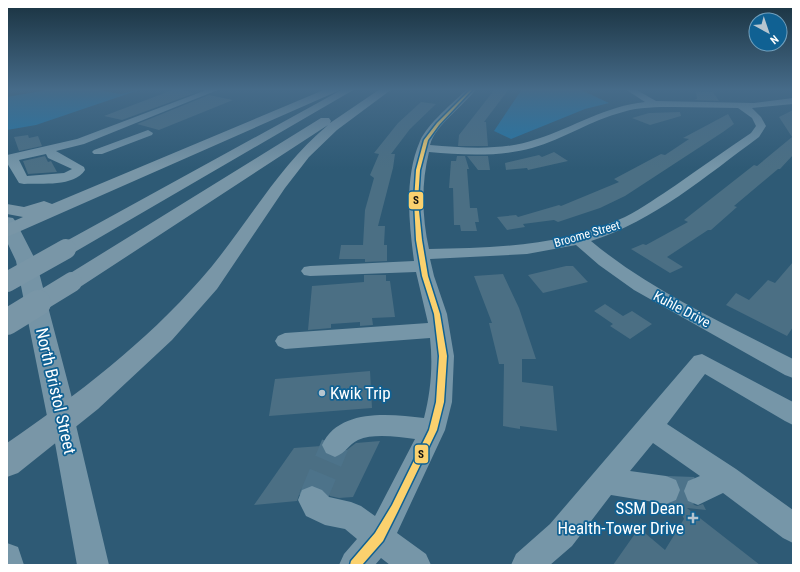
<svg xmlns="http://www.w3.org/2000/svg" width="800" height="572" viewBox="0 0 800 572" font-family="'Roboto Condensed',sans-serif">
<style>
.green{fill:#2177a8}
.building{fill:#4b6f84}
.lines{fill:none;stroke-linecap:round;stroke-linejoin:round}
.minor-tunnel{stroke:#4d738a;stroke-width:28;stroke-dasharray:28 14;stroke-linecap:butt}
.minor{fill:#7696a8;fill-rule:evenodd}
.major{fill:#7594a6;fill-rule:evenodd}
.highway{fill:#7996a7;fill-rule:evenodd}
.highway-bridge-far1{stroke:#7996a7;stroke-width:20}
.highway-bridge{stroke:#7996a7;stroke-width:26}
.bus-1-casing{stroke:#106193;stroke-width:3}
.bus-1{fill:#fbd16e;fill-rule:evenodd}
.poi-dot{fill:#b6c5cf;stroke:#106193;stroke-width:1.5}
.labels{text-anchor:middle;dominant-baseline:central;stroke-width:3.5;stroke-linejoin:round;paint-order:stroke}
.far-street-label{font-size:12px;fill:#fff;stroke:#106193}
.street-label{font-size:14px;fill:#fff;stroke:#106193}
.near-street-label{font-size:17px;fill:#fff;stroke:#106193}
.near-poi-label{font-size:17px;fill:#fff;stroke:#106193;text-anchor:start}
.line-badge{stroke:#106193;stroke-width:1.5}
.pale-badge-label{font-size:11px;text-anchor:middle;font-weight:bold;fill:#111}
</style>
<rect width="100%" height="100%" fill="#2e5a75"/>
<path class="green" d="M52,89H93L121,94L142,89L36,125L7,130V97Z
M522,89H579L609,103L585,109L511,139L494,131Z"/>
<path class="building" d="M175,89L195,93L122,120L104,116Z
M495,89H509L484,122H486L488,146H458L459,135Z
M696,92H713L719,101L694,100L697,99Z
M209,95L233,100L159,130L137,124Z
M421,102L436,104L410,129L391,154H395L393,168L378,226H385L384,245H387V261L365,262V259H339L341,245H363L365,210L374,178L370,175L379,154L374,153L398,123Z
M793,110V155L780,169H778L734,206L737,207L711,230H708L667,257L683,267L670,273L631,249L643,244L646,245L688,222L684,220L754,165L757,166L792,137L779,117Z
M680,112L681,116L650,125L632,118L649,113Z
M728,114L734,124L723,132L625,196L600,208L558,222L554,220L523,224L525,227L507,230L497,217L516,215L518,217L559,205L561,206L619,182L614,179L661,154L665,155L689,139L683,138Z
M28,135L29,138L38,136L42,146L19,151L14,137Z
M554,152L568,161L528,170L527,168L506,170L505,163L539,155L542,157Z
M45,156L48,162L51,161L57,172L28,174L23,161Z
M457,156H465L469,169H467L470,208H477L479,222H475L477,231H461L460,225H454L453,188H449L451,161H456Z
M467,156H488L490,170H478Z
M793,262V327L787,336L726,305L736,293L749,300L768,280L775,283Z
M566,266H573L588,282L543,293L528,275Z
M503,274L519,308L536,359H522V382L553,386L557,431L520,426V429L503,426L504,364H499L489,323H492L474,276Z
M364,275H386V281H390L395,317L372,318L373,325L360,326V322L331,324V328L308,330L312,286L364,282Z
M605,304L623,316L632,311L652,324L630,339L610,326L613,324L594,311Z
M370,371L372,408L269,416L275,379Z
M380,441L353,497L339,498L330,496L323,489L311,485L301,489L297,501L254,505L294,448L321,446L325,454L336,458L356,443Z
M672,477L691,478L687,480L683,490L687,502L697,506L703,504L706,510L687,508L760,565H613L639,528L665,550L684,519L679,508L672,506L671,504L677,501L681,491L677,479Z"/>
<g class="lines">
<path class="minor-tunnel" d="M666,490L698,491
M312,500L335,445"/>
<path class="minor" d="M209,89H220L84,144L56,151L84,167L85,170C74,187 42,183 24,184L19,183L7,163V155L77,139ZM46,154L48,158L72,169L64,173L27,176L19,160Z
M467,89H476C464,106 435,125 430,145C465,148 504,151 537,139C574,127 606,106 645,102L625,89H635L656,101L754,103L793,98V104L752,108L761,117L766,126L759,137C706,176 654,221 591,241C651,291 724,323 793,359V378L785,375L634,290L599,265L576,245L527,254L430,259L434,276L447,314L454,356L452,402L445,430L397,533L426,554L431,565H390L381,558L375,565H339L344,554L357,539L345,529L325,525L306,516L298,500L302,490L312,486L322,490L329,497L351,502L361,506L375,516L415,439C398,437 374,433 358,440C348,445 347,452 335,457L326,453L322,445C339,408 390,414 424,418C431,392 433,364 430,338L285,349L278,346L275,341L278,336L285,333L428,323L416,272L310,276L304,275L301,271L304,267L310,266L414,261C409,223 404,178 420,141C428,123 453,103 467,89ZM674,107L738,108L752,118L756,126L751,133C726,150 701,167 676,185C659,196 643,208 625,217C564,246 495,248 429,249C422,217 421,184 429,152C462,155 499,157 532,148C564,139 591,120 623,112C639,107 657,107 674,107Z
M148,130L153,133L152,135L102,154H94L92,152L94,150Z
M702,354L793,402V425L785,421L705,374L667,424L736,469L793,510V543L783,538L723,493L698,505L688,501L684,491L688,481L700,476L653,443L630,471L666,476L676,480L680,490L676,500L666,504L611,495L572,546L550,565H511L516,554L550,524L694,356Z
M63,410L72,413L75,421L109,565H77L51,421L54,413Z
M7,543L18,547L24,565H7Z"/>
<path class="major" d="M7,217L13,218L16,222L36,261L78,421L74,430L63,434L52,430L48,421L16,261L7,242Z"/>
<path class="highway" d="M326,89H339L338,91L7,237V224L23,217L7,214V204L24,207L44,201L52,204Z
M343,89H355L73,253L66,255L59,253L56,249L59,245Z
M380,89H392L337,130L309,157L285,188L217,289L172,340L98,409L18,473L7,477V443C77,395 145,343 201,279C246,228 276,168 328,125L80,287L72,289L64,287L61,282L64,277L321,118H329L331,121L330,123Z"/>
<path class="highway-bridge-far1" d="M7,282L66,249
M36,304L72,282"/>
<path class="highway-bridge" d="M7,322L38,303"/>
<g class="bus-1-casing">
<path id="bus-1" d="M471,89H473L439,125L428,140L420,170L418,201L422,240L428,276L440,314L447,356L444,402L437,430L398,511L383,541L362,565H350L351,561L375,533L392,505L429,430L436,402L439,356L434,314L422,276L416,240L414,201L416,170L424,140L437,123Z"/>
</g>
<use href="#bus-1" class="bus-1"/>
</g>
<linearGradient id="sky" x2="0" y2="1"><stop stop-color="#193240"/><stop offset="0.53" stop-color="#466b89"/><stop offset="1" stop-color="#466b89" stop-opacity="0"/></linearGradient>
<rect width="800" height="169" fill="url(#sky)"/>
<g class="poi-dot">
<circle cx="322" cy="393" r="4"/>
<path d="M691 512h4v4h4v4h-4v4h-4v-4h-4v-4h4z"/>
</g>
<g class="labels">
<g class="far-street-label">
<text transform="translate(587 234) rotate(-16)">Broome Street</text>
</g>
<g class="street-label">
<text transform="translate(682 309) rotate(28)">Kuhle Drive</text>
</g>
<g class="near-street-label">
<text transform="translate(56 391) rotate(77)">North Bristol Street</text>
</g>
<g class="near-poi-label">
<text x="330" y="393">Kwik Trip</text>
<text x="684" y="508" text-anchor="end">SSM Dean<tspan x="684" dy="20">Health-Tower Drive</tspan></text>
</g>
</g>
<g class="line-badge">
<rect x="408" y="191" width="16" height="19" rx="4" fill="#fbd16e"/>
<rect x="414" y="444" width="15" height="20" rx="4" fill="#fbd16e"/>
</g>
<g class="pale-badge-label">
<text x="416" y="204">S</text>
<text x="421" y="458">S</text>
</g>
<rect width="800" height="572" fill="none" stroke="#ffffff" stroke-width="16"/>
<g transform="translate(768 32) rotate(140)"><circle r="19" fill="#106193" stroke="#70a0be"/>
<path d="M0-3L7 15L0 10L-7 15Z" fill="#b6c5cf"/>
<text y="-6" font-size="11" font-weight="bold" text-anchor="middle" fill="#ffffff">N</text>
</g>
</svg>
